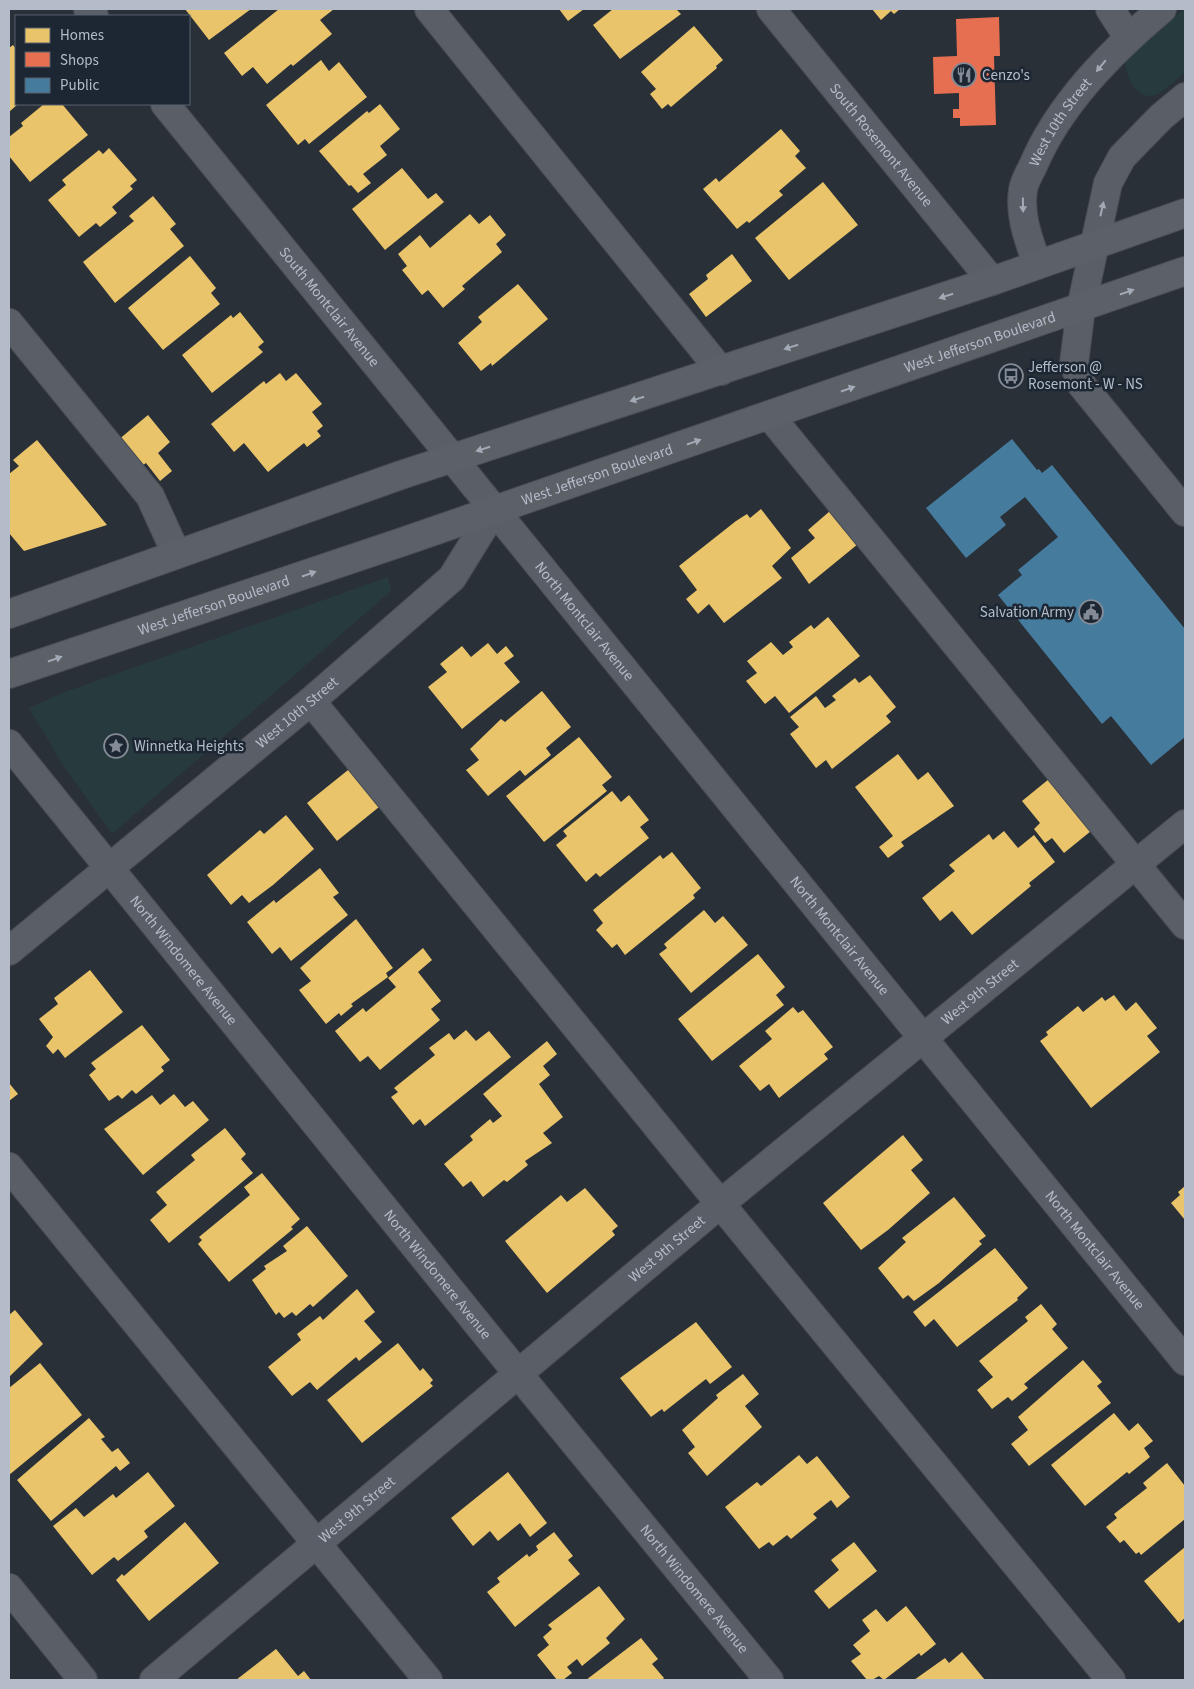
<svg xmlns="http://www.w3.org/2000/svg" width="1194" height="1689" viewBox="0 0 1194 1689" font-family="'Source Sans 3',sans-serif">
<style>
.green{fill:#273a3e}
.homes{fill:#e9c46a}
.shops{fill:#e76f51}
.public{fill:#457b9d}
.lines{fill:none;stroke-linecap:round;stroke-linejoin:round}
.minor-casing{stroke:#484c53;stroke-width:30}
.major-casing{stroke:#484c55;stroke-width:30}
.minor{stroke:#5a5e66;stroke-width:28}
.major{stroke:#5c6168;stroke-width:28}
.oneway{fill:#a2a9b5}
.oneway2{fill:#a2aab6}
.labels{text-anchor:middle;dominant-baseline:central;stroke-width:5;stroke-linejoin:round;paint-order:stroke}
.poi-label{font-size:15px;fill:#b4bcc9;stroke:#1d2633;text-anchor:start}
.street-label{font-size:15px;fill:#b4bcc9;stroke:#1d2633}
</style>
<rect width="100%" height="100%" fill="#2a3038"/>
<path class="green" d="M1184,9L1185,72C1177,79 1169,87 1160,93C1139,105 1126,78 1125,62L1136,48Z
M388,577L391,591L112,834L63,765L29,708L65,692Z"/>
<path class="homes" d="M185,9H251L209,40Z
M279,9H334L320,20L332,34L293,66L291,64L267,84L253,67L242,76L224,53Z
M559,9H584L568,21Z
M613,9H676L681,14L620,59L593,25Z
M872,9H900L894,14L891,11L881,20Z
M694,26L723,60L716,66L717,68L671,107L668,104L662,109L650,94L656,89L641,72Z
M13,45L16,49V104H18L9,112V48Z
M321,60L329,71L339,62L367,97L309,144L305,139L298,145L266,105Z
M44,104H62L88,135L30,182L9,156V137L23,126L21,123Z
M380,104L400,129L380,146L387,155L363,174L371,183L358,193L351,185L349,186L319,151L367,111L369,113Z
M781,129L800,151L795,156L806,168L779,191L783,195L749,223L747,221L737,229L703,189L716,178L719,182Z
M109,148L137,180L130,186L133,189L112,207L117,213L100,227L96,223L79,237L48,200L66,185L62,180L99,150L103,154Z
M402,168L428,199L436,193L444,202L385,250L352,209Z
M823,182L858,225L789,280L755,238Z
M153,196L176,224L170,229L184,246L115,303L83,262L134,221L129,216Z
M470,214L479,224L490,215L506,235L496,244L502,252L462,286L465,289L443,308L428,290L422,295L402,270L407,266L398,254L420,235L430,248Z
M732,254L752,281L706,317L689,294L708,279L706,275Z
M190,256L216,288L211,293L220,304L163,350L128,308Z
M518,284L548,319L492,366L491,363L481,371L458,343L482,322L478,317Z
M240,312L264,342L258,347L263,352L212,393L182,355L231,315L233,318Z
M280,373L286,381L296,373L322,404L312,412L323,426L317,431L321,436L307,447L304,443L268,472L244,443L234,452L211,424L264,381L266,384Z
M148,415L170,442L158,453L172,471L160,481L146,463L139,468L117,441Z
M37,440L107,525L24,551L9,533V474L19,466L13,460Z
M761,509L791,548L772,566L782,578L724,623L709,604L698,614L686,599L697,590L679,566L736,521L747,514L750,518Z
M830,511L858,544L809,584L791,558L815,538L808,530Z
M828,617L860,656L789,713L775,696L765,704L746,681L757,673L747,661L771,642L783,655L793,647L789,642L811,625L814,629Z
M488,643L497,654L506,646L514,656L504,663L520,682L462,729L428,687L447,672L440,664L462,646L471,657Z
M870,675L896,707L886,716L891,722L832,769L826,760L816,768L790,734L799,727L790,717L816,696L825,708L836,700L832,696L855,678L859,683Z
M542,691L571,727L546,748L551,755L525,776L520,770L488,796L466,770L479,760L470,749L501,719L505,722Z
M579,737L612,777L602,785L607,791L544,842L506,796Z
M898,754L918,780L928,772L954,806L901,842L904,846L888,858L879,847L893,836L855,787Z
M353,766L384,803L337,841L307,803Z
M1049,779L1091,831L1064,853L1052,838L1045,843L1034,829L1040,823L1022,801Z
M612,791L621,802L629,795L649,820L640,827L649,838L600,877L596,873L586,882L556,845L567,836L563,831Z
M286,815L314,849L273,885L249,903L242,895L231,905L207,875L260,830L264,834Z
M1004,831L1018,848L1034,835L1055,862L1029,883L1031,886L972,935L952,911L940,921L922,898L955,871L949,865L989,834L993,840Z
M672,852L701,888L693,895L695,898L625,955L617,944L612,948L596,930L603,923L593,910L660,855L663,859Z
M320,868L339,893L333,897L348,915L291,961L280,947L272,954L247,922L274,900L276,903Z
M704,910L715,923L723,916L748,945L691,993L659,954L667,948L664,944Z
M356,919L393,968L386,973L388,977L351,1004L353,1006L341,1016L339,1013L326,1024L299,990L311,981L300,968Z
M423,948L432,960L418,972L441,1001L431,1009L440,1020L380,1070L368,1056L360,1062L335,1031L363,1008L366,1012L396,987L388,978Z
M758,954L785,987L776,995L784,1005L712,1061L678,1019Z
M90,970L123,1012L65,1058L58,1049L53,1054L46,1046L53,1037L39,1019L58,1004L54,998Z
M1114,995L1126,1011L1136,1002L1157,1028L1147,1036L1160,1052L1091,1108L1040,1041L1048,1035L1046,1032L1078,1006L1083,1012L1102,997L1105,1001Z
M793,1007L798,1013L803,1010L833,1047L824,1054L828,1059L779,1098L769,1084L760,1091L739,1066L772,1039L765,1031Z
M142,1025L170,1060L161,1067L164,1071L136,1094L132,1090L122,1099L118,1095L109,1101L89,1075L96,1069L91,1063Z
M466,1030L476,1041L489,1031L511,1057L425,1126L420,1119L413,1125L391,1097L398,1092L394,1088L435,1055L429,1048L449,1033L454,1040Z
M547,1041L557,1054L543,1066L550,1075L539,1084L563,1117L543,1133L552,1143L525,1161L528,1165L507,1182L504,1180L483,1197L471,1181L463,1187L444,1164L473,1140L470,1136L490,1119L493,1123L502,1116L483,1094Z
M9,1083L18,1094L9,1101Z
M174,1094L185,1107L193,1101L209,1120L143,1175L104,1129L152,1095L160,1105Z
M225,1128L246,1154L241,1159L253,1173L169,1243L150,1220L167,1205L156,1192L195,1160L191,1155Z
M903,1135L923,1160L911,1170L930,1193L888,1230L861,1250L823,1203Z
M262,1173L300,1219L291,1227L293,1229L229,1282L198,1244L202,1240L199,1237L250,1195L244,1187Z
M1185,1186V1220L1171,1203L1180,1195L1178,1192Z
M585,1188L618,1226L612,1231L615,1235L547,1293L505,1241L561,1195L567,1202Z
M954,1197L986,1236L979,1241L982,1244L939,1283L914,1301L908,1295L903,1299L878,1268L906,1242L902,1238Z
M307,1226L348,1276L313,1307L310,1304L296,1316L292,1312L284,1318L279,1312L276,1315L252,1280L266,1269L264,1266L287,1251L283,1246Z
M995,1248L1028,1288L1017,1298L1018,1300L957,1347L934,1319L925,1327L913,1312Z
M357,1289L375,1312L364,1321L382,1342L359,1361L356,1357L317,1390L310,1382L292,1396L268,1367L301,1340L297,1334L320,1316L323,1320Z
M1041,1304L1057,1324L1052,1329L1068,1348L1024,1384L1028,1388L1012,1401L1008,1397L992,1409L977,1390L993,1377L979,1361L1028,1321L1025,1317Z
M15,1310L43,1344L9,1377V1315Z
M696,1322L732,1367L710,1384L706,1379L664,1412L662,1409L651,1417L620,1378Z
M398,1343L420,1371L423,1368L433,1380L430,1383L433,1386L362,1443L327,1400Z
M1083,1360L1102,1382L1097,1386L1111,1403L1029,1466L1011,1444L1028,1430L1018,1417Z
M40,1363L82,1415L9,1475V1388Z
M743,1374L759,1394L745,1406L762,1427L707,1476L688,1453L695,1447L682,1430L718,1398L716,1395Z
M1114,1413L1129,1431L1138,1423L1153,1441L1144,1448L1150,1457L1129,1474L1127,1472L1085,1506L1051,1465Z
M89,1418L105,1437L101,1439L112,1452L118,1448L130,1463L120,1471L116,1466L51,1521L17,1480Z
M799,1455L807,1464L817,1456L850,1497L837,1508L831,1500L813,1514L817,1518L791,1539L787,1535L773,1546L769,1542L759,1549L725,1507L757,1482L761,1486Z
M1167,1463L1185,1486V1519L1141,1555L1139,1552L1136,1554L1124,1540L1120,1543L1106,1527L1117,1518L1114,1514L1147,1488L1143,1483Z
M148,1472L175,1506L144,1531L148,1537L118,1561L114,1557L92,1575L53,1526L76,1508L84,1517L113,1494L116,1498Z
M508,1472L547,1523L530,1537L520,1523L498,1541L490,1531L473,1546L451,1518Z
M185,1522L219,1563L149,1621L116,1580L122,1574L124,1576Z
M554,1532L573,1556L568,1560L580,1574L515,1627L487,1592L500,1582L497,1578L527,1554L529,1557L538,1550L536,1546Z
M854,1542L877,1571L829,1609L814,1591L839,1570L831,1560Z
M1185,1547V1618L1179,1623L1144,1581Z
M599,1586L625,1619L606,1638L610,1643L582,1666L577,1659L567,1667L572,1673L563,1680H557L537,1655L549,1645L543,1637L552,1629L548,1625Z
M906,1606L936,1644L921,1656L919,1653L884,1680L879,1676L872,1680H867L851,1661L861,1654L853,1645L870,1631L862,1620L876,1609L887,1622Z
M641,1638L658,1659L652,1664L664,1678L662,1680H586Z
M276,1649L298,1676L304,1671L311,1680H236Z
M962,1652L985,1680H914L945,1658L949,1663Z"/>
<path class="shops" d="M999,17L1000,56H994L996,125L960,126V118H953V109H959V93L934,94L933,57L957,56L956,19Z"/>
<path class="public" d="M1012,439L1037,470L1039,469L1042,473L1052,465L1185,629V737L1151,765L1111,716L1102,724L998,595L1022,575L1018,570L1058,537L1025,497L1000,517L1006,525L966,558L926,508Z"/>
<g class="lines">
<g class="minor-casing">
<g id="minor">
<path d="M88,9L94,16"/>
<path d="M429,9L721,371"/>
<path id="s1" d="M771,9L992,281"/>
<path d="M1110,9L1128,37"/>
<path d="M1185,97L1161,117L1122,157L1108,183L1081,308L1074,363L1081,384L1185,512"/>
<path id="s2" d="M165,104L1185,1361"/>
<path id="s3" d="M1037,264C1029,240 1019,216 1023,190C1024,182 1029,174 1033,166C1059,104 1111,52 1162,9"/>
<path d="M9,323L150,496L176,553"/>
<path d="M770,416L1185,925"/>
<path d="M311,701L700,1179L1111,1680"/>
<path id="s4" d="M9,744L519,1375L769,1680"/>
<path id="s5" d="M9,951L311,701L452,578L494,510"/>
<path d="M9,1167L428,1680"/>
<path d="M9,1588L83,1680"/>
<path id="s6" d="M154,1680L720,1204L1185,824"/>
</g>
</g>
<g class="major-casing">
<g id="major">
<path d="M9,614L401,475L992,281L1185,213"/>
<path id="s7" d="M9,674L405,541L1185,271"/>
</g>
</g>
<use href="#minor" class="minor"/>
<use href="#major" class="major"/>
</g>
<defs><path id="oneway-solid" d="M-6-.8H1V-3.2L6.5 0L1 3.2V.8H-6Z" transform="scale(1.25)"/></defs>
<g class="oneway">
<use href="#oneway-solid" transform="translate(1101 66) rotate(130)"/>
<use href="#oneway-solid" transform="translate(1023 205) rotate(89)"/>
<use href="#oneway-solid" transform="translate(1102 209) rotate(-77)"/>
</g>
<g class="oneway2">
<use href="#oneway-solid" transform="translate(1127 292) rotate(-19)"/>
<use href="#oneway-solid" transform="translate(946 296) rotate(162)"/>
<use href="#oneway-solid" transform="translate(791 347) rotate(162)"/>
<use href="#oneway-solid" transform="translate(848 389) rotate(-19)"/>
<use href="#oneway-solid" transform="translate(637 399) rotate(162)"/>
<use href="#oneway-solid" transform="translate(694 442) rotate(-19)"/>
<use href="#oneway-solid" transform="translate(483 449) rotate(162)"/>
<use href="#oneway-solid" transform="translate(309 574) rotate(-19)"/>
<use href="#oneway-solid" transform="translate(55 659) rotate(-19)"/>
</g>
<defs>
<g id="restaurant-ring" transform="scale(1.25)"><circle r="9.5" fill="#1d2633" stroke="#848b96" stroke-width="1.5"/><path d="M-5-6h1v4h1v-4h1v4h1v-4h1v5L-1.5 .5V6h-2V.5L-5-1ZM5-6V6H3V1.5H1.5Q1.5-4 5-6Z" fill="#848b96"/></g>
<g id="bus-ring" transform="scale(1.25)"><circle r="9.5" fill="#1d2633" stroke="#848b96" stroke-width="1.5"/><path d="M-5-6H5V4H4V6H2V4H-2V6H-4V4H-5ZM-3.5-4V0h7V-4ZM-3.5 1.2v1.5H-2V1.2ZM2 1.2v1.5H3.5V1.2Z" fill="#848b96"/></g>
<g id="civic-ring" transform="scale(1.25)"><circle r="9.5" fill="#1d2633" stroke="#848b96" stroke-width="1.5"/><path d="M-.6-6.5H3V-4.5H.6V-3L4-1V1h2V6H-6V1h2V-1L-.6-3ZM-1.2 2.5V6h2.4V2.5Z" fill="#848b96"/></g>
<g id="sight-ring" transform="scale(1.25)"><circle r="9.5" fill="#1d2633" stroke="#848b96" stroke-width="1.5"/><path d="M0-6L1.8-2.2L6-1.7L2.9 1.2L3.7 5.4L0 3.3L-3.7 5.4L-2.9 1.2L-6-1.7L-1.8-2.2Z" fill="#848b96"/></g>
</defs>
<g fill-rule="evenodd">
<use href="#restaurant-ring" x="964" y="75"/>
<use href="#bus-ring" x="1011" y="376"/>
<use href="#civic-ring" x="1091" y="612"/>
<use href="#sight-ring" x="116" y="746"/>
</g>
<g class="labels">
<g class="poi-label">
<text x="982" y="75">Cenzo's</text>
<text x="1028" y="367">Jefferson @<tspan x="1028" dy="17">Rosemont - W - NS</tspan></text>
<text x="1074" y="612" text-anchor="end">Salvation Army</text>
<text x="134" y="746">Winnetka Heights</text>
</g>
<g class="street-label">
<text stroke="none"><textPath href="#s3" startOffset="154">West 10th Street</textPath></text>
<text stroke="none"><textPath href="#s1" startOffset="175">South Rosemont Avenue</textPath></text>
<text stroke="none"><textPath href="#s2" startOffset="261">South Montclair Avenue</textPath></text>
<text stroke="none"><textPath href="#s7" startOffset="1026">West Jefferson Boulevard</textPath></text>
<text stroke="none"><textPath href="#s7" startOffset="621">West Jefferson Boulevard</textPath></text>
<text stroke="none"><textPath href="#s7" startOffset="216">West Jefferson Boulevard</textPath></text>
<text stroke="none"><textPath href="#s2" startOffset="666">North Montclair Avenue</textPath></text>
<text stroke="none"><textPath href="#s5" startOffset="374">West 10th Street</textPath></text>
<text stroke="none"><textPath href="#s2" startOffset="1071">North Montclair Avenue</textPath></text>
<text stroke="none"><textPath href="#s4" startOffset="278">North Windomere Avenue</textPath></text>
<text stroke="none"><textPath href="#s6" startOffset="1075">West 9th Street</textPath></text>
<text stroke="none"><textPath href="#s6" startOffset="670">West 9th Street</textPath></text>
<text stroke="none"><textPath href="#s2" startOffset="1476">North Montclair Avenue</textPath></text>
<text stroke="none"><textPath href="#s4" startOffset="682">North Windomere Avenue</textPath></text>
<text stroke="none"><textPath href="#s6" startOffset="265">West 9th Street</textPath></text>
<text stroke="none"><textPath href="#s4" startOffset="1088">North Windomere Avenue</textPath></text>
</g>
</g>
<rect width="1194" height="1689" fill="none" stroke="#b4bcc9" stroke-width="20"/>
<rect x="15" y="15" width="175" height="90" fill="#1d2633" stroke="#59626f"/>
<rect x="25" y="28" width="25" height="15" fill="#e9c46a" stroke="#59626f"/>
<text x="60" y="40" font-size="15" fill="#b4bcc9">Homes</text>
<rect x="25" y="52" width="25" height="15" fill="#e76f51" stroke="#59626f"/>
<text x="60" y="65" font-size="15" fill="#b4bcc9">Shops</text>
<rect x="25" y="78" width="25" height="15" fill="#457b9d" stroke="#59626f"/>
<text x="60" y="90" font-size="15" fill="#b4bcc9">Public</text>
</svg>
